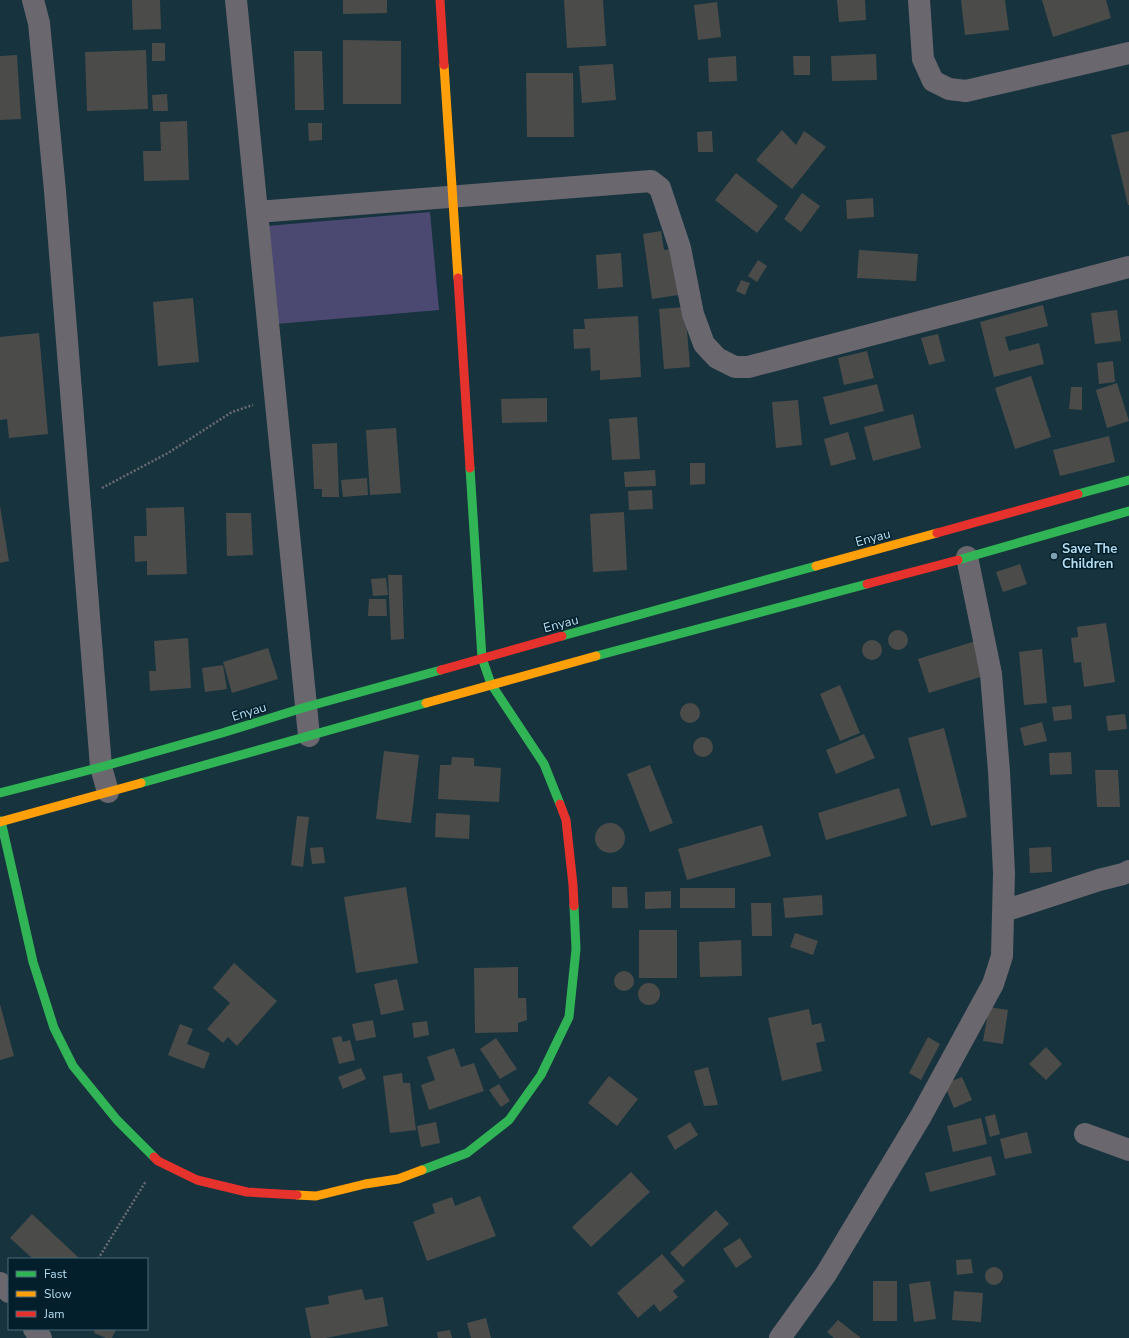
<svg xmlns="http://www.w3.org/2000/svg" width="1129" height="1338" viewBox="0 0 1129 1338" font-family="'Nunito Sans',sans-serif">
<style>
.green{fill:#4b4971}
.building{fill:#4b4c4a}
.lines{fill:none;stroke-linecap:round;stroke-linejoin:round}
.path{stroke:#6a6c73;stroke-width:2.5;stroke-dasharray:2 2;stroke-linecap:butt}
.street{stroke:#6b676f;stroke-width:22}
.fast{stroke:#30b455;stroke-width:9}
.slow{stroke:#ff9f0a;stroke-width:9}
.jam{stroke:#e5322d;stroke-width:9}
.poi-dot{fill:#7ea2b3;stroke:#031f2b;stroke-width:1.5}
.labels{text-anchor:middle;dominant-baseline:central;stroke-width:3;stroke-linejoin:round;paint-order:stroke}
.street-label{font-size:13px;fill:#b6def2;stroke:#031f2b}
.poi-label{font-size:13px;font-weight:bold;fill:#b6def2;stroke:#031f2b;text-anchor:start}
</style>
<rect width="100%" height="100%" fill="#17333d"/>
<path class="green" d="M430,212L439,310L276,324L267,226Z"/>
<path class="building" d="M132,0H160L161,29L133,30Z
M343,0H387V13L343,14Z
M564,0H603L606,46L567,48Z
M837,0H865L866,20L839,22Z
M961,0H1005L1009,30L965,35Z
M1042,0H1106L1111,18L1053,37Z
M717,2L721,37L698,40L694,5Z
M343,40L401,41V104H343Z
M152,43H165V61H152Z
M146,50L148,109L87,111L85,52Z
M294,51H322L324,110H295Z
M876,54L877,80L832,81L831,56Z
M17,55L21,119L0,120V56Z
M736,56L737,81L709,82L708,58Z
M793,56H810V75H794Z
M613,64L616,100L582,103L579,66Z
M526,73H573L574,137H527Z
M167,94L168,111H153L152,95Z
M187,121L189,180L144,181L143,151H161L160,122Z
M308,123H322V140L309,141Z
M782,130L796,145L804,131L826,147L792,189L756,160Z
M712,131L713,152H698L697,132Z
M1129,131V205H1128L1111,135Z
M736,173L778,206L757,233L715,200Z
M802,193L820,206L801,232L784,219Z
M873,198L874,217L847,219L846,200Z
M661,231L664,250L678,248L685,294L652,299L643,234Z
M859,250L918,254L916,281L857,278Z
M621,253L623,287L598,289L596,255Z
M758,260L767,266L757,282L748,276Z
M741,280L750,283L745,295L736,291Z
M193,298L199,362L158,366L153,302Z
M1043,305L1048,326L1005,337L1009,351L1039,343L1044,364L994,377L980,322Z
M685,307L690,367L664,369L659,309Z
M1117,310L1121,341L1095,344L1091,313Z
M638,316L641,377L600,380V370L591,371L590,348L574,349L573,329H585L584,319Z
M39,333L48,434L9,438L7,419L0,420V337Z
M938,334L945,361L929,365L921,338Z
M867,351L874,378L844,385L838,358Z
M1113,361L1115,382L1099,384L1097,363Z
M1031,376L1051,437L1015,449L995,388Z
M1117,383L1129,421L1107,428L1096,390Z
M877,384L884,411L830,425L823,397Z
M1071,387H1082V410L1069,409Z
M547,398V422L502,423L501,399Z
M798,400L802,445L776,448L772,402Z
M913,414L921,448L873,461L864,427Z
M637,417L640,459L612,460L609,419Z
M396,428L401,493L370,495L366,430Z
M848,432L856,459L831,466L824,439Z
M1109,436L1115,462L1060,476L1053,450Z
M337,443L339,497H322V489H314L312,444Z
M690,463H705V484L690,485Z
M655,470L656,486L625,487L624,472Z
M367,478L368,495L343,497L341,480Z
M652,490L653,509L629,510L628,491Z
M0,506L9,561L0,563Z
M184,507L187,574L147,575V561L135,562L134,536H147L146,508Z
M624,512L627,570L593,572L590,514Z
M226,513H251L253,555L227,556Z
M1020,564L1027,584L1003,592L996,572Z
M388,575H402L404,639L391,640Z
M386,578L388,595L373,596L371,579Z
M369,599H386L387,616H368Z
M1106,623L1115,682L1084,687L1081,662L1074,663L1071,638L1078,637L1077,627Z
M888 640a10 10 0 1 1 20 0a10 10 0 1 1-20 0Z
M188,638L191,688L150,691L149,671H156L154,641Z
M862 650a10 10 0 1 1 20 0a10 10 0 1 1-20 0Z
M979,640L990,674L929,693L918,659Z
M268,648L278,679L232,693L223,662Z
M1042,649L1047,703L1024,705L1019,652Z
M223,665L227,689L205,692L202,668Z
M840,685L860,733L840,741L820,694Z
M680 713a10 10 0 1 1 20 0a10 10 0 1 1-20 0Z
M1071,705L1072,719L1054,721L1052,707Z
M1125,714L1127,729L1108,731L1106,716Z
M1042,722L1047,741L1024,746L1020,728Z
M944,728L967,817L931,826L908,738Z
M864,734L875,758L836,774L826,750Z
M693 747a10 10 0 1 1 20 0a10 10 0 1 1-20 0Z
M384,751L419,755L411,823L376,819Z
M1071,752L1072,774L1050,775L1049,753Z
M452,757L474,758V766L501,768L499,802L438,799L440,765H451Z
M650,765L673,823L650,832L627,774Z
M1095,770H1118L1120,807H1097Z
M899,788L907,816L826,840L818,813Z
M436,813L470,815L469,839L435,837Z
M297,816L309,817L303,867L291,865Z
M595 838a15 15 0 1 1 30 0a15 15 0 1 1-30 0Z
M762,825L771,856L687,880L678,849Z
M323,847L325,863L312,864L310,848Z
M1051,847L1052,872L1030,873L1029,848Z
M406,887L418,963L356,973L344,897Z
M612,887H627L628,908H612Z
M680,888H735V908H680Z
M671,891V908L645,909V892Z
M822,895L823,915L785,918L783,898Z
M751,903H771L772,936H752Z
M639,930H677V978H639Z
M795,933L818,941L813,955L790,947Z
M741,940L742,976L700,977L699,942Z
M234,963L277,1001L237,1046L228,1037L223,1043L207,1029L230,1003L213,988Z
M518,967V998H526L527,1020L518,1023V1032L475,1033L474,968Z
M614 981a10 10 0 1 1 20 0a10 10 0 1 1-20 0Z
M397,979L404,1010L381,1015L374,984Z
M638 994a11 11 0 1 1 22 0a11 11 0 1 1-22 0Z
M0,1004L14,1056L0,1060Z
M989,1007L1008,1010L1003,1044L983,1041Z
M809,1009L812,1025L821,1023L825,1041L816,1043L822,1071L782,1081L768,1018Z
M373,1020L376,1037L356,1041L352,1024Z
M427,1021L429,1035L414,1038L412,1023Z
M180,1024L193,1029L187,1044L210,1053L204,1069L168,1055Z
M341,1036L343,1042L350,1040L355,1060L339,1064L332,1038Z
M928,1037L940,1044L921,1080L909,1073Z
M496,1038L517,1069L500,1079L480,1049Z
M1046,1047L1062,1064L1046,1080L1029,1064Z
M454,1048L461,1067L474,1063L484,1091L429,1110L421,1085L435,1080L427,1057Z
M708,1067L718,1105L704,1106L694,1071Z
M361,1068L366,1079L343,1089L338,1077Z
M402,1073L403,1083H410L416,1130L390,1133L383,1076Z
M609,1076L638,1099L617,1126L588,1103Z
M962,1077L972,1100L954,1108L944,1084Z
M499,1084L510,1101L501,1107L489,1090Z
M995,1114L1000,1134L990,1137L985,1117Z
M981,1118L987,1144L953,1152L947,1126Z
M436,1122L440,1143L421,1147L417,1126Z
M690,1122L698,1135L675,1150L667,1136Z
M1027,1132L1032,1153L1005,1159L1000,1139Z
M991,1156L996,1175L930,1192L925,1173Z
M631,1172L650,1192L591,1247L572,1227Z
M480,1196L496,1236L427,1261L413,1222L435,1213L432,1204L452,1197L455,1206Z
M716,1210L729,1224L683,1267L670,1253Z
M32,1214L79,1258L77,1259H33L10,1238Z
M740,1238L752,1257L736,1268L723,1249Z
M662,1254L685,1281L673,1291L678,1297L660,1312L654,1304L638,1318L617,1293Z
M971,1259L973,1273L957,1275L956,1260Z
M985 1276a9 9 0 1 1 18 0a9 9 0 1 1-18 0Z
M873,1281H897V1321H873Z
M930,1281L936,1319L914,1322L909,1284Z
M362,1289L365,1300L383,1297L388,1326L326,1338H311L305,1308L329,1304L328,1296Z
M954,1291L983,1293L981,1322L952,1320Z
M486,1318L491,1338H471L467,1323Z
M838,1320L861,1338H834L827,1332Z
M95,1329H116L112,1338H106L94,1333Z
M450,1330L452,1338H438L437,1332Z"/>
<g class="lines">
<path class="path" d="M102,488L168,453L232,412L253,405
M98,1259L146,1181"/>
<path class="street" d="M33,0L39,23L55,191L101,767L108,792
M236,0L309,736
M919,0L923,59L933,81L949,89L966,91L1129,53
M257,212L651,181L660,188L680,248L693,314L704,344L717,358L735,367H748L775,360L1129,267
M1004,911L1099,880L1123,874L1129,871
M1085,1134L1129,1150
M0,1283L9,1292
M34,1329L41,1338
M780,1338L826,1274L921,1116L993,984L1002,956L1004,873L999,771L991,674L967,557"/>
<path class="fast" d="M470,468L482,658L491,684L544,764L560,804
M1078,494L1129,480
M958,560L1129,511
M562,636L816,566
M596,656L867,584
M141,783L426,703
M0,793L101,767L222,733L306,707L441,670
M1,821L33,962L54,1028L73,1066L117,1120L154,1157
M422,1170L467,1153L509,1120L541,1075L569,1017L576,949L574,906"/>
<path class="slow" d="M444,65L458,278
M816,566L937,533
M426,703L596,656
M0,822L141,783
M297,1195L316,1196L365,1184L398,1179L422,1170"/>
<path class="jam" d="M440,0L444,65
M458,278L470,468
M937,533L1078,494
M867,584L958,560
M441,670L562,636
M560,804L566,820L573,885L574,906
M154,1157L158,1161L197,1180L247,1192L297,1195"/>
</g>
<circle class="poi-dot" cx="1054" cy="556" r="4"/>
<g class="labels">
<g class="street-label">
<text transform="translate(873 538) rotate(-15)">Enyau</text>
<text transform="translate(561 624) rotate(-15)">Enyau</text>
<text transform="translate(249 712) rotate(-17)">Enyau</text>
</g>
<g class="poi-label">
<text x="1062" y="549">Save The<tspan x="1062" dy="15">Children</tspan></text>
</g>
</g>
<rect x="8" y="1258" width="140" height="72" fill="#031f2b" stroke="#4b6b7b"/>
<rect x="16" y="1271" width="20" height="6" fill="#30b455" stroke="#4b6b7b"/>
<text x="44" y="1278" font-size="12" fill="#b6def2">Fast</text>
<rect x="16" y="1291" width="20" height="6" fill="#ff9f0a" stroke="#4b6b7b"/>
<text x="44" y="1298" font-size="12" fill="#b6def2">Slow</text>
<rect x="16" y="1311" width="20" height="6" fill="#e5322d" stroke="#4b6b7b"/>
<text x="44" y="1318" font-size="12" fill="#b6def2">Jam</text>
</svg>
